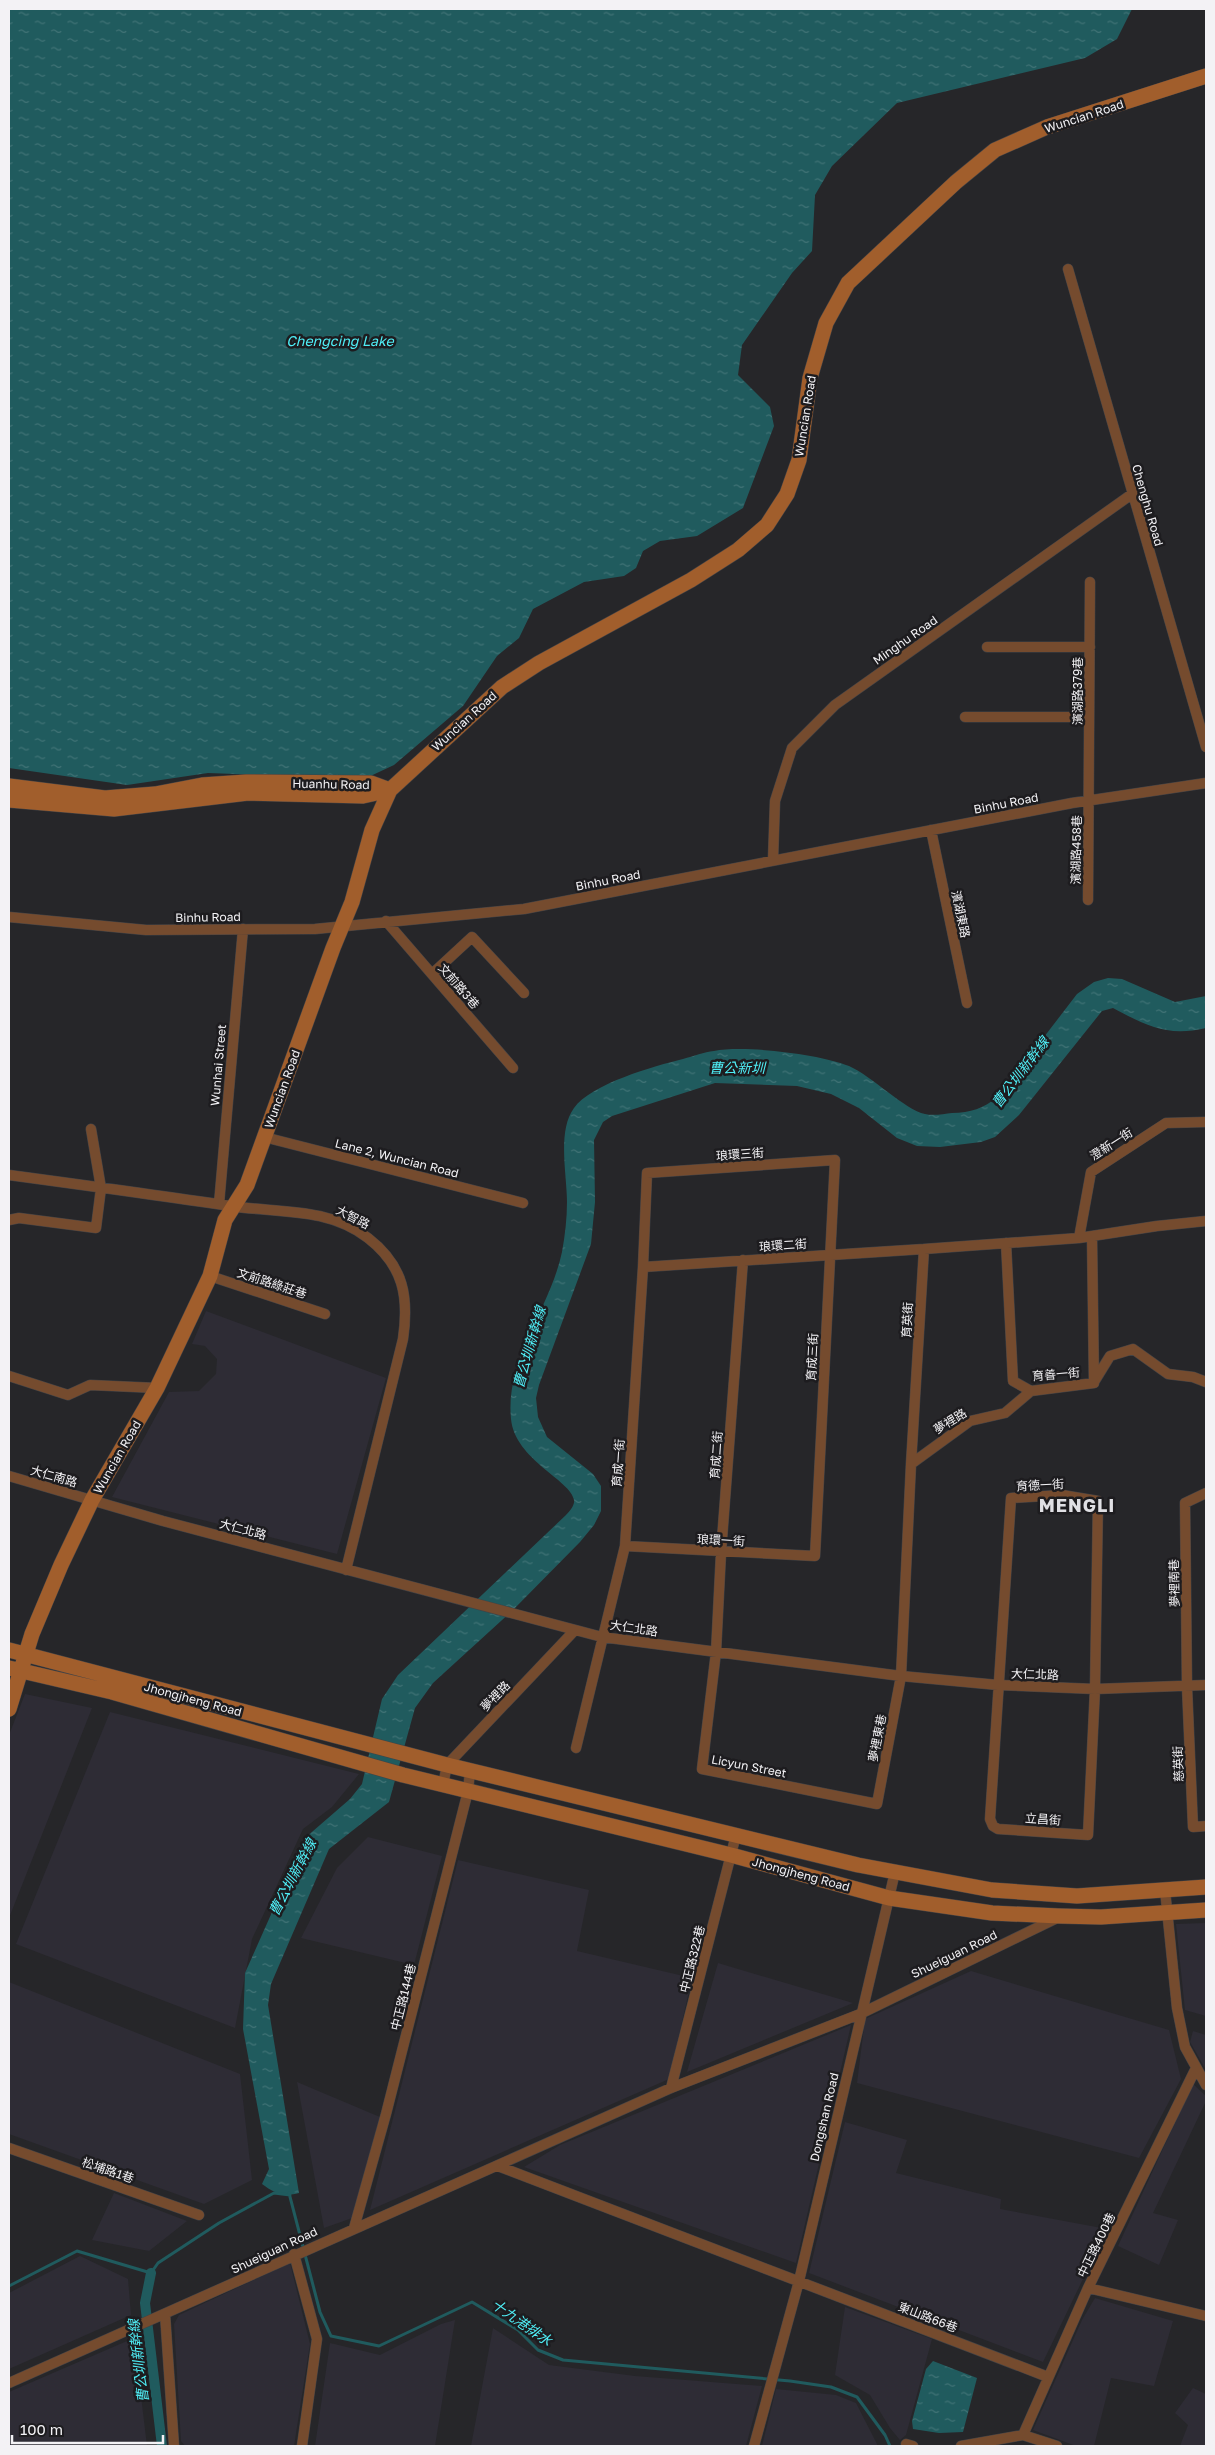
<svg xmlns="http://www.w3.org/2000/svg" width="1215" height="2455" viewBox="0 0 1215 2455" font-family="'Golos Text','Noto Sans TC',sans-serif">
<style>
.built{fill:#2e2c35}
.water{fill:url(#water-ripples)}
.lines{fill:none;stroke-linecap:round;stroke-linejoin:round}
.stream{stroke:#205b5e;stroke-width:3}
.canal{stroke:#205b5e;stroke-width:10}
.street-casing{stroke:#434346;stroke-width:11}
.secondary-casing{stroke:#434346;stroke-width:16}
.street{stroke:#754b2e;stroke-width:10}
.secondary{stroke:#a15e2c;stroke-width:15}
.labels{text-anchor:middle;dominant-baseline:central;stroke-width:5;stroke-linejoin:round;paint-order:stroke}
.street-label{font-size:12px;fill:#f3f2f5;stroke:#1d1c1f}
.water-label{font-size:14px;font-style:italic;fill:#4feef6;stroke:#1d1c1f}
.district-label{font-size:18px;font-weight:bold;letter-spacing:1px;fill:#e0e0e4;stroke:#1d1c1f}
</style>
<defs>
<pattern id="water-ripples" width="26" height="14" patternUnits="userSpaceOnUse" patternTransform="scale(1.25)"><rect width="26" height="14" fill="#205b5e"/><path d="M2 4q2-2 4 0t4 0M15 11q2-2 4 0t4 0" fill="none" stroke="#417376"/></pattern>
</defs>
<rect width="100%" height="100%" fill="#262629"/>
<path class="built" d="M206,1311L386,1378L337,1554L112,1497L169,1392L199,1391L216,1374L217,1359L205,1346L192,1344Z
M25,1694L92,1708L9,1918V1735Z
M110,1712L359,1774L332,1807L303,1829L252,1939L235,2028L16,1944Z
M368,1837L442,1856L414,1965L301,1938L337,1868Z
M458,1860L589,1890L577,1951L692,1978L669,2079L370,2210Z
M1206,1923V2016L1185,2010L1176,1924Z
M718,1963L853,2003L687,2072Z
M971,1971L1169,2030L1181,2079L1139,2158L857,2083L865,2019Z
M9,1982L240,2074L252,2180L204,2204L9,2134Z
M851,2025L796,2263L524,2167L560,2145Z
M1193,2031L1206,2035V2070L1190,2042Z
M297,2082L380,2117L355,2217L324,2228Z
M1193,2084L1206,2096V2101L1153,2213L1178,2220L1159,2265L1118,2246Z
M845,2122L907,2140L896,2173L1001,2199L1000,2209L1107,2229L1043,2362L809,2273Z
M114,2193L187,2221L149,2251L92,2240Z
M80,2256L128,2279L131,2315L9,2369V2293Z
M290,2263L310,2344L294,2446H185L181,2441L174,2324L179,2315Z
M1095,2298L1173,2321L1154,2386L1111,2378L1094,2446H1076L1033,2430L1082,2320Z
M845,2307L932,2339L906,2435L900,2440L890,2428L870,2395L835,2375Z
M455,2320L435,2446H315L330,2343L380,2355L441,2324Z
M493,2328L549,2365L635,2376L762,2386L746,2446H471Z
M134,2338L147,2446H9V2392Z
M1193,2388L1206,2394V2446H1180L1188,2425L1175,2413Z
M776,2389L836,2395L856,2403L877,2444V2446H762Z"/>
<path class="water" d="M9,9H1132L1117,39L1085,58L897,103L832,166L815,195L812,251L792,273L742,345L738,375L770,407L774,426L743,508L697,536L660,541L643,551L636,568L624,576L584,582L533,609L519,638L497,656L463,706L394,765L364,779L208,773L127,785L9,768Z
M1108,978L1122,979L1175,1002L1206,996V1028C1167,1037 1147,1026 1113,1008L1102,1011L1019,1115L995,1137L981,1142L940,1147L917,1146L897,1138L859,1108L831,1094L797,1086L715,1083L612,1116L603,1122L594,1140L595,1202L591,1244L539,1385L536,1398L538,1417L547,1437L593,1474L601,1486V1511L594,1525L580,1542L512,1611L433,1683L415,1708L389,1802L329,1849L271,1984L268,2005L299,2193C283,2197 274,2193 262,2184L269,2169L243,2029L245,1973L305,1838L350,1799L362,1784L382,1699L398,1675L566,1515C570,1511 575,1505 574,1500C571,1480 515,1460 511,1419C505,1359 550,1309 562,1252C565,1235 567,1219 567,1202C567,1175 557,1131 574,1108C591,1084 654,1066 683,1059C694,1056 704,1052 714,1051C745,1045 819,1054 849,1066C872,1076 905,1110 925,1114C933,1116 944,1114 952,1113C971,1113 983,1108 998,1097L1077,994L1094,982Z
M933,2361L977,2378L963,2432L939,2433L913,2429L912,2421L926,2369Z"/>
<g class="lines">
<path class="stream" d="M289,2193L320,2312L331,2336L379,2346L472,2302L518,2330L538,2350L563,2360L790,2381L831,2387L857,2397L885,2435L890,2446
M9,2286L77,2251L151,2273L158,2263L219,2223L274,2193L290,2195"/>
<path class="canal" d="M151,2273L145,2303L162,2446"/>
<g class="street-casing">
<path id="street" d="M1068,269L1206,747
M987,647H1090
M965,717H1089
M931,830L967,1003
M773,860L775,801L792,748L835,705L1132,494
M1088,900L1090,582
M9,917L146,930L315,929L524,909L1072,803L1206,783
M386,921L513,1068
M432,974L472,937L524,993
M264,1137L523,1203
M9,1175C83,1185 157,1195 230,1206C278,1213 328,1207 368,1238C404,1266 409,1297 403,1339L346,1570
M219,1204L243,929
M9,1220L19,1218L96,1228L101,1188L91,1129
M1079,1238L1091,1172L1166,1123L1206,1122
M1006,1243L1013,1381L1031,1391L1094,1383L1092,1236
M743,1260L721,1553L716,1652L702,1769L877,1804L901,1676L911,1464L924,1249L1079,1238L1157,1226L1206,1221
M643,1267L924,1249
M210,1276L325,1314
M9,1376L68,1395L90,1385L157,1388
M1094,1382L1110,1356L1133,1349L1168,1374L1193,1377L1206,1382
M911,1464L970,1421L1005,1413L1031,1391
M9,1476L163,1521L602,1637L901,1676L998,1685L1095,1689L1206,1685
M1206,1493L1185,1503L1187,1687L1193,1827L1206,1826
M1062,1495L1098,1501L1095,1689L1088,1835L998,1829L993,1826L990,1819L1011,1498Z
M576,1748L625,1546L643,1267L647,1173L835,1160L815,1556L625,1546
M443,1785L447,1765L575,1630
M1165,1890L1177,2008L1185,2047L1206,2085
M671,2088L736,1835
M9,2148L199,2215
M498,2166L1048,2377
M354,2228L386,2114L468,1791L470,1771
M294,2254L317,2339L302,2446
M1088,2288L1206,2316
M165,2314L174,2446
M9,2383L671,2088L860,2014L1059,1917
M1023,2435L1088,2288L1196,2068
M906,2444L913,2446
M754,2446L799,2281L895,1872
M961,2446L1023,2435L1057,2446"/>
</g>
<g class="secondary-casing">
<path id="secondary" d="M9,786L105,798L155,794L202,785L246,782L371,783L390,790
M9,800L114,809L248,793L363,796L390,790
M9,1650L447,1765L858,1865L992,1890L1077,1896L1206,1887
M9,1668L112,1692L403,1775L731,1855L889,1898L992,1913L1059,1916L1101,1917L1206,1910
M9,1709L32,1634L61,1565L92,1500L157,1388L210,1276L225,1220L247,1185L333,948L352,902L372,830L390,790L502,687L539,663L691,580L738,550L767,525L787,494L799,460L810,378L826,323L848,283L956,182L995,150L1047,127L1206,76"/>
</g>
<use href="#street" class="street"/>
<use href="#secondary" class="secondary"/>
</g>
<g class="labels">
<g class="street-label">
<text transform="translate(1084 116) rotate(-18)">Wuncian Road</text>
<text transform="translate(805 416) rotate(-81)">Wuncian Road</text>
<text transform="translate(1148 505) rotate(74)">Chenghu Road</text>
<text transform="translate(905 640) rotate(-35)">Minghu Road</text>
<text transform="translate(1077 691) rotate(-90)">濱湖路379巷</text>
<text transform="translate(464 721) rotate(-42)">Wuncian Road</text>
<text transform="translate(331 784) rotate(1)">Huanhu Road</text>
<text transform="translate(1006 803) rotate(-11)">Binhu Road</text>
<text transform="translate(1076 850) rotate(-89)">濱湖路458巷</text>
<text transform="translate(608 880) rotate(-11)">Binhu Road</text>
<text transform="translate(961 914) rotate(78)">濱湖東路</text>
<text transform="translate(208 917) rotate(-1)">Binhu Road</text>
<text transform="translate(459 986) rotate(49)">文前路3巷</text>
<text transform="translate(218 1065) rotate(-85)">Wunhai Street</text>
<text transform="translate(282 1089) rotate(-70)">Wuncian Road</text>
<text transform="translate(1111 1144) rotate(-33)">澄新一街</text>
<text transform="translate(740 1154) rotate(-4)">琅環三街</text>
<text transform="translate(397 1158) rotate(14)">Lane 2, Wuncian Road</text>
<text transform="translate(353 1217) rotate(27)">大智路</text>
<text transform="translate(783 1245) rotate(-4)">琅環二街</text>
<text transform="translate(272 1283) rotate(18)">文前路綠莊巷</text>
<text transform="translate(907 1320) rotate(-87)">育英街</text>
<text transform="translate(812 1357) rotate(-87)">育成三街</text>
<text transform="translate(1056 1374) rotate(-5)">育善一街</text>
<text transform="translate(950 1421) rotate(-32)">夢裡路</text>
<text transform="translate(716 1455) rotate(-86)">育成二街</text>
<text transform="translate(117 1457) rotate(-60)">Wuncian Road</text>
<text transform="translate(618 1463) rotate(-86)">育成一街</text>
<text transform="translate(54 1476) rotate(16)">大仁南路</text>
<text transform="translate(1040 1485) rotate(-3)">育德一街</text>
<text transform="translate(243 1529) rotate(15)">大仁北路</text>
<text transform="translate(721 1540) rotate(3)">琅環一街</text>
<text transform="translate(1174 1583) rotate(-91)">夢裡南巷</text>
<text transform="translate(634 1628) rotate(8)">大仁北路</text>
<text transform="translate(1035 1674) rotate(2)">大仁北路</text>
<text transform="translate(495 1696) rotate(-46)">夢裡路</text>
<text transform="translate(193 1699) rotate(15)">Jhongjheng Road</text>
<text transform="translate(877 1738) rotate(-79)">夢裡東巷</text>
<text transform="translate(1178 1764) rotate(-92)">慈英街</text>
<text transform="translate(749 1766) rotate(11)">Licyun Street</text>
<text transform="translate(1043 1819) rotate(4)">立昌街</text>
<text transform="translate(801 1874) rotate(15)">Jhongjheng Road</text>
<text transform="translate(954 1954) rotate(-26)">Shueiguan Road</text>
<text transform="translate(692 1959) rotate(-76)">中正路322巷</text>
<text transform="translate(403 1997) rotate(-76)">中正路144巷</text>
<text transform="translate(824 2117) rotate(-77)">Dongshan Road</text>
<text transform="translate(108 2170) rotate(19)">松埔路1巷</text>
<text transform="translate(1096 2245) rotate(-64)">中正路400巷</text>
<text transform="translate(274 2250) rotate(-25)">Shueiguan Road</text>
<text transform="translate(928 2317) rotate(21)">東山路66巷</text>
</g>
<g class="water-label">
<text x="340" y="340">Chengcing Lake</text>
<text x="737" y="1067">曹公新圳</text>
<text transform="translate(1020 1072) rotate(-53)">曹公圳新幹線</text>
<text transform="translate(529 1347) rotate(-74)">曹公圳新幹線</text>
<text transform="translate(292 1877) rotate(-62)">曹公圳新幹線</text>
<text transform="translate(522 2322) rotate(35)">十九港排水</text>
<text transform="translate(138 2361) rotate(-97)">曹公圳新幹線</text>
</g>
<g class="district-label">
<text x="1077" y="1505">MENGLI</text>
</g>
</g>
<rect width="1215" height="2455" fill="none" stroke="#f3f2f5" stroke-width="20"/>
<path d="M12 2435v8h151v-8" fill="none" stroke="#f3f2f5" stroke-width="2.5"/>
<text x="20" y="2435" font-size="15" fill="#f3f2f5" stroke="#1d1c1f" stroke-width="4" paint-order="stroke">100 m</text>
</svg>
